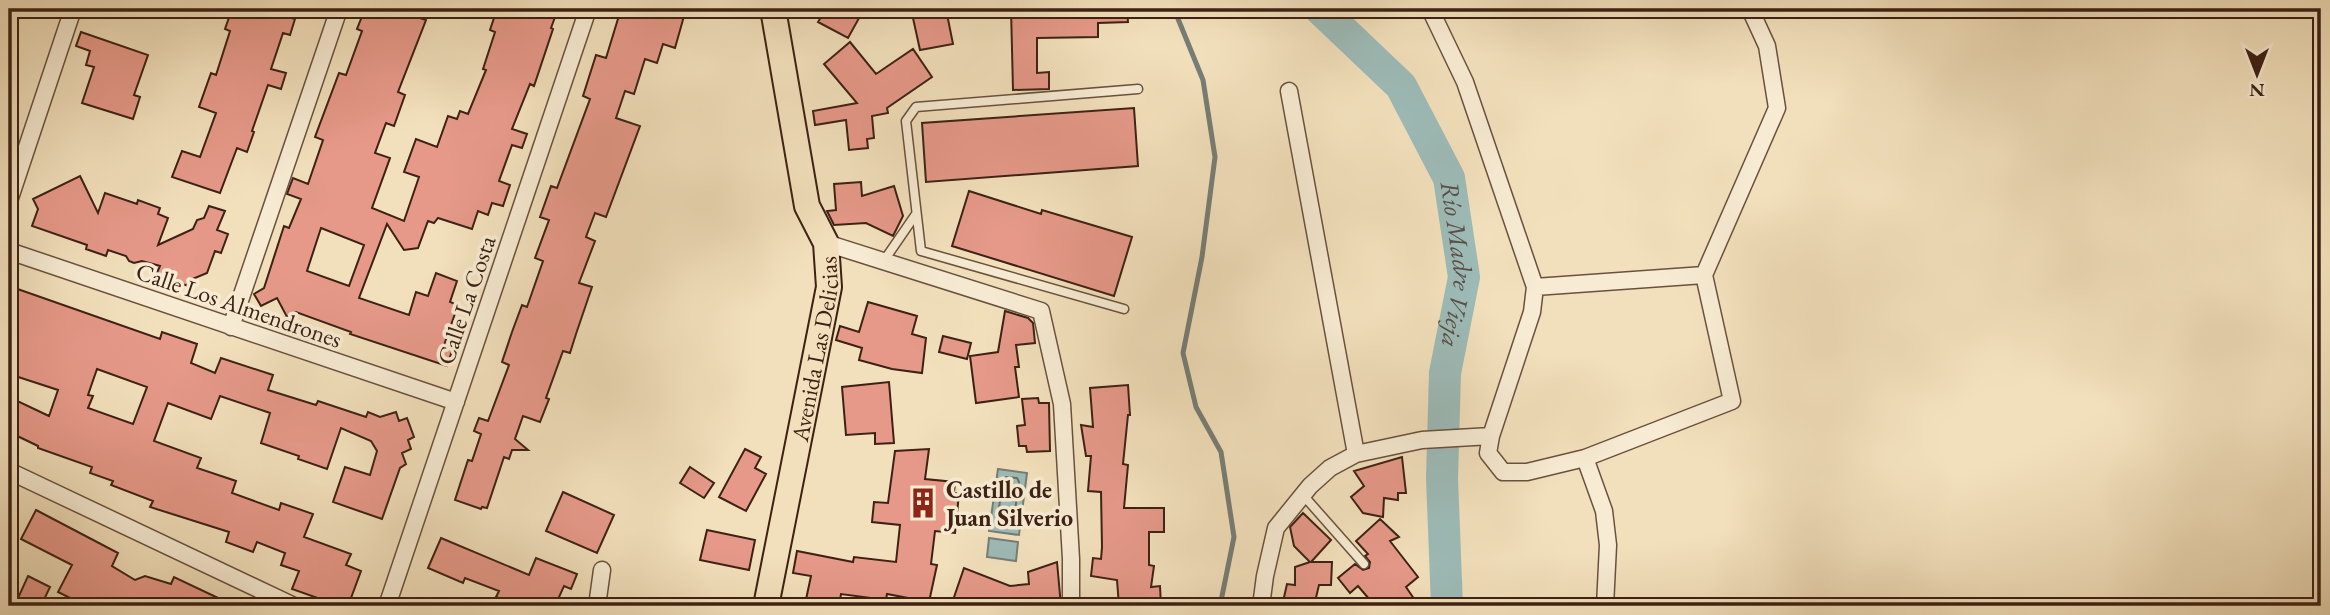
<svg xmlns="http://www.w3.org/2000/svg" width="2330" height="615" viewBox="0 0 2330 615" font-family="'EB Garamond',serif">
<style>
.water{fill:#9dbbb8;stroke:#777d76;stroke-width:2}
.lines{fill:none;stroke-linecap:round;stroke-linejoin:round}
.shore{stroke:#6d6e66;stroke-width:2}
.stream{stroke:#777d76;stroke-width:5}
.river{stroke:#9dbbb8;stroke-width:32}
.building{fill:#e69989;stroke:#3d2114;stroke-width:2;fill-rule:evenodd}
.lane-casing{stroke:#6a513e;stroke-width:11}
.street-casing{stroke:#6a513e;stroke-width:19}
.primary-casing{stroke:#3d2114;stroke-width:28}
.lane{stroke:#f7ebd3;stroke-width:8}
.street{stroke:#f7ebd3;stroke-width:16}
.primary{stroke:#f2e0bc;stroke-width:24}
.labels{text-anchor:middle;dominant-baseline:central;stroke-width:7;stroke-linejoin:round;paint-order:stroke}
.street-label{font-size:24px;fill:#3d2114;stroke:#f7ebd3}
.poi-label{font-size:24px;font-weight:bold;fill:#3d2114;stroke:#f7ebd3;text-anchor:start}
.water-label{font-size:26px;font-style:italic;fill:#5a4f45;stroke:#f7ebd3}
</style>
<rect width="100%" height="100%" fill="#f2e0bc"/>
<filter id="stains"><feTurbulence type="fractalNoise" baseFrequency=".00286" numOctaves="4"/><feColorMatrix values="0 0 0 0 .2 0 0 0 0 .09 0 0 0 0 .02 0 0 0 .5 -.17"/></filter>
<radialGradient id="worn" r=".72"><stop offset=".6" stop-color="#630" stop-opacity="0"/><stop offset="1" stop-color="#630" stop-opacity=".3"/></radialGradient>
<path class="water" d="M998,469L1027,473L1019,535L989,531Z
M989,538L1018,542L1016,561L987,557Z"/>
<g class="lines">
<path class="shore" d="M1006,477L1017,478L1019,482L1013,524L1010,527L1000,525L997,522L1003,480Z"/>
<path class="stream" d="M1174,9L1203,80L1215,157L1202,257L1183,353L1196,407L1221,452L1234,537L1220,606"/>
<path class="river" id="s1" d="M1320,9L1401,86L1449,178L1464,277L1445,373L1442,478L1447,606"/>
</g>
<path class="building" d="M232,9H266L295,19L290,35L283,33L271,69L286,73L281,89L268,85L252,131L254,132L247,152L237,148L220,193L172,177L182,151L200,157L216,113L199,107L211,73L216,75L230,31L225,29Z
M365,9H416L414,16L426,20L398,92L405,95L394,126L386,123L375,153L390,158L372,208L404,221L419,177L404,172L416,139L437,147L448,116L457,119L460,111L468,114L486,70L483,69L495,32L490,30L497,9H558L551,28L553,29L534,86L530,84L512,129L527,134L522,148L512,145L499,181L510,185L503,206L492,203L488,215L478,211L472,229L438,218L434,223L428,221L418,248L404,250L387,224L359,298L409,315L416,292L428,296L436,273L457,281L450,302L458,305L444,345L453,348L447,366L350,334L351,332L296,312L287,317L277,298L261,306L254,294L264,288L284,226L289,228L301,199L287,194L293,178L308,184L323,140L315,137L339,73L346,75L362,31L357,29ZM321,228L364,245L349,286L307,271Z
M621,9H686L675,48L663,44L657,63L645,59L634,94L625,91L616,118L640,126L606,217L595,213L586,237L595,241L579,283L592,287L576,334L570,353L563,351L546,398L549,399L540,422L523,416L515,439L528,450H512L509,459L504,457L487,508L482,507L481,509L455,500L468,460L472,461L481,434L474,431L479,418L488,421L509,365L502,362L512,332L522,305L527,307L543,261L535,258L549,220L540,217L551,186L557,188L590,99L583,96L596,55L606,58Z
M826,9H864L848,38L818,22Z
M911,9H946L953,44L920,50Z
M1011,9H1127L1128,22L1098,23V37L1037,38V73L1049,72V89L1013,90Z
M81,32L148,55L134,95L140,97L133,119L82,103L94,67L86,65L90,51L76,46Z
M850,42L876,74L913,49L932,77L887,108L888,113L872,116L874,138L867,139L868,148L849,150L846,120L815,125L813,111L857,103L824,64Z
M1134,108L1138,166L926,182L922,123Z
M80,176L98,213L105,193L137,204L138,200L160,208L158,214L168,218L158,245L193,229L197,220L204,218L209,206L225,211L217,230L228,234L221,253L215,251L207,273L190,280L188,286L156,275L160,266L142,261L134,263L129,261L126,256L108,250L106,256L86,249L87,245L32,226L38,209L33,199Z
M861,182L862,196L894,186L903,216L893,236L866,223L834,225L827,211L836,210L834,184Z
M969,191L1041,214L1042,210L1132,237L1114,296L952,246Z
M9,286L160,339L162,332L197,344L191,363L215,373L221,358L273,375L268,390L316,405L318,401L366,417L368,412L380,417L396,412L399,421L407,418L414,437L408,440L411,449L402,453L406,464L400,468L382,519L333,502L345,467L370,475L377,451L371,441L341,428L327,469L298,459L299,456L261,443L270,413L220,396L211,419L168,403L154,441L201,458L197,468L236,481L232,493L279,510L281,503L313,514L304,537L351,554L346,565L361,571L348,606H340L292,589L299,571L281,565L285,553L257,542L253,552L226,542L229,532L150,507L153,501L111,485L113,481L90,473L92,467L38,448V446L9,432V397L49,416L58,390L9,374ZM97,369L147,387L133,424L88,408L93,396L88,395Z
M868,302L917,316L912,334L926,338L922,373L892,369L859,360L862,348L836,340L840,326L859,332Z
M1005,311L1028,318L1033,323L1035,343L1016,345L1019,367H1015L1019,397L976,403L970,356L998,352Z
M943,336L971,343L967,359L939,352Z
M889,382L894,443L875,444V433L846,435L842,387Z
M1128,385L1130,415H1128L1123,464L1128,465L1124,508H1164V532H1149V565L1154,566L1151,587L1160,586L1161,606H1119L1117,580L1091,576L1093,558L1101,559L1102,547L1101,492L1088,491L1091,456H1086L1081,425L1093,427L1090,388Z
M1038,398L1039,403H1049L1050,451L1027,452L1026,446H1019L1017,426L1025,425L1022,399Z
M745,449L761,457L755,468L766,474L746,511L719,497Z
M929,449L925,479L955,482L954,493L959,494L955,533L935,531L931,564L937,565L929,602L887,594L886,600L841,594L839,606L805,604L811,576L793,573L797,551L853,562L854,557L896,562L900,525L872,522L874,502L888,503L895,451Z
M1402,457L1406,493H1398V500L1384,498L1383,517L1363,513L1351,497L1364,486L1354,471Z
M690,467L714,483L704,498L680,483Z
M563,492L614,515L597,553L546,531Z
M36,510L118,553L112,566L135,580L145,576L171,584L174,577L235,606H86L58,592L72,565L21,539Z
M1303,513L1331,540L1311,562H1332L1331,585H1319L1314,606H1282L1287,584L1295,585V567L1310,562L1294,546L1290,527Z
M1380,519L1399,537L1390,541L1418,577L1406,587L1419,606H1392L1388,599L1379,606H1375L1358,586L1350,593L1338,578L1355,564L1363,570L1369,568L1370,562L1365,556L1368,554L1356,541Z
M707,530L755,540L749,570L700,560Z
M441,538L529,575L536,558L577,574L571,589L564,586L555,606H536L520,600L518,605L496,597L499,591L465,578L463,583L428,568Z
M1057,562L1061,606H951L964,568L1010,586L1029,584L1028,572Z
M28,576L50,587L41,606H35L18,598Z"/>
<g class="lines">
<g class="lane-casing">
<path id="lane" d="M883,262L916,214
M1124,309L921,251L906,121L916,107L1138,89
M1303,495L1364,564"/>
</g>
<g class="street-casing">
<path id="street" d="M1430,9L1465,82L1535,287L1532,312L1491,436L1488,453L1503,472H1527L1585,458L1732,401L1704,275L1777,108L1767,46L1750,9
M1289,91L1356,454
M9,201L73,9
M826,243L1041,311L1062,404L1071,559V606
M9,251L456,402
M1535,287L1704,275
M231,327L339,9
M1585,458L1604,511L1608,545L1605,606
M9,471L294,606
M387,606L588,9
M597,606L602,570
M1261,606L1265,576L1276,528L1310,486L1330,468L1356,454L1422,440L1491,436"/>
</g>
<g class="primary-casing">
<g id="primary">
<path id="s2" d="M766,606L829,287L826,243L807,206L773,9"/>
</g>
</g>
<use href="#lane" class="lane"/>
<use href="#street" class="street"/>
<use href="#primary" class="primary"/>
</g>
<defs>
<g id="building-bare" transform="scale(2.415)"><path d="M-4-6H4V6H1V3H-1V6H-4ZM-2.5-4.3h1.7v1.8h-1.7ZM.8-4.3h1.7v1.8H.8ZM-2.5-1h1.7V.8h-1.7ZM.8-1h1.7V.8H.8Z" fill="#8f2418" stroke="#f7ebd3" stroke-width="2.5" paint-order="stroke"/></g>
</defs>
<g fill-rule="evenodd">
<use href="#building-bare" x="923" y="503"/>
</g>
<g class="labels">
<g class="street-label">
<text transform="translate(466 300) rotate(-71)">Calle La Costa</text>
<text transform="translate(239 305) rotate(19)">Calle Los Almendrones</text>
<text stroke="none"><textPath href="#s2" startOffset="262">Avenida Las Delicias</textPath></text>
</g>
<g class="poi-label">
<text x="946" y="489">Castillo de<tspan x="946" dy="28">Juan Silverio</tspan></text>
</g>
<g class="water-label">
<text stroke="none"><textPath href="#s1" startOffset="303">Río Madre Vieja</textPath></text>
</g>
</g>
<rect width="2330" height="615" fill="none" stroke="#f2e0bc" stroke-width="35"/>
<rect x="10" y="10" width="2309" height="594" fill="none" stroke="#3d2114" stroke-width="3.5"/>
<rect x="18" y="18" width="2295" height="580" fill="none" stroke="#3d2114" stroke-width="2"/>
<g transform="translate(2257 74) rotate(180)" stroke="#f7ebd3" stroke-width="5" paint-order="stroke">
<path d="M0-5L12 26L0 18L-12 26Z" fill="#3d2114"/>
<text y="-10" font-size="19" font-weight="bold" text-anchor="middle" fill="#3d2114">N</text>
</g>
<rect width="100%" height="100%" filter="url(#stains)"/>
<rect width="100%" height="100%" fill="url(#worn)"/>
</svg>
